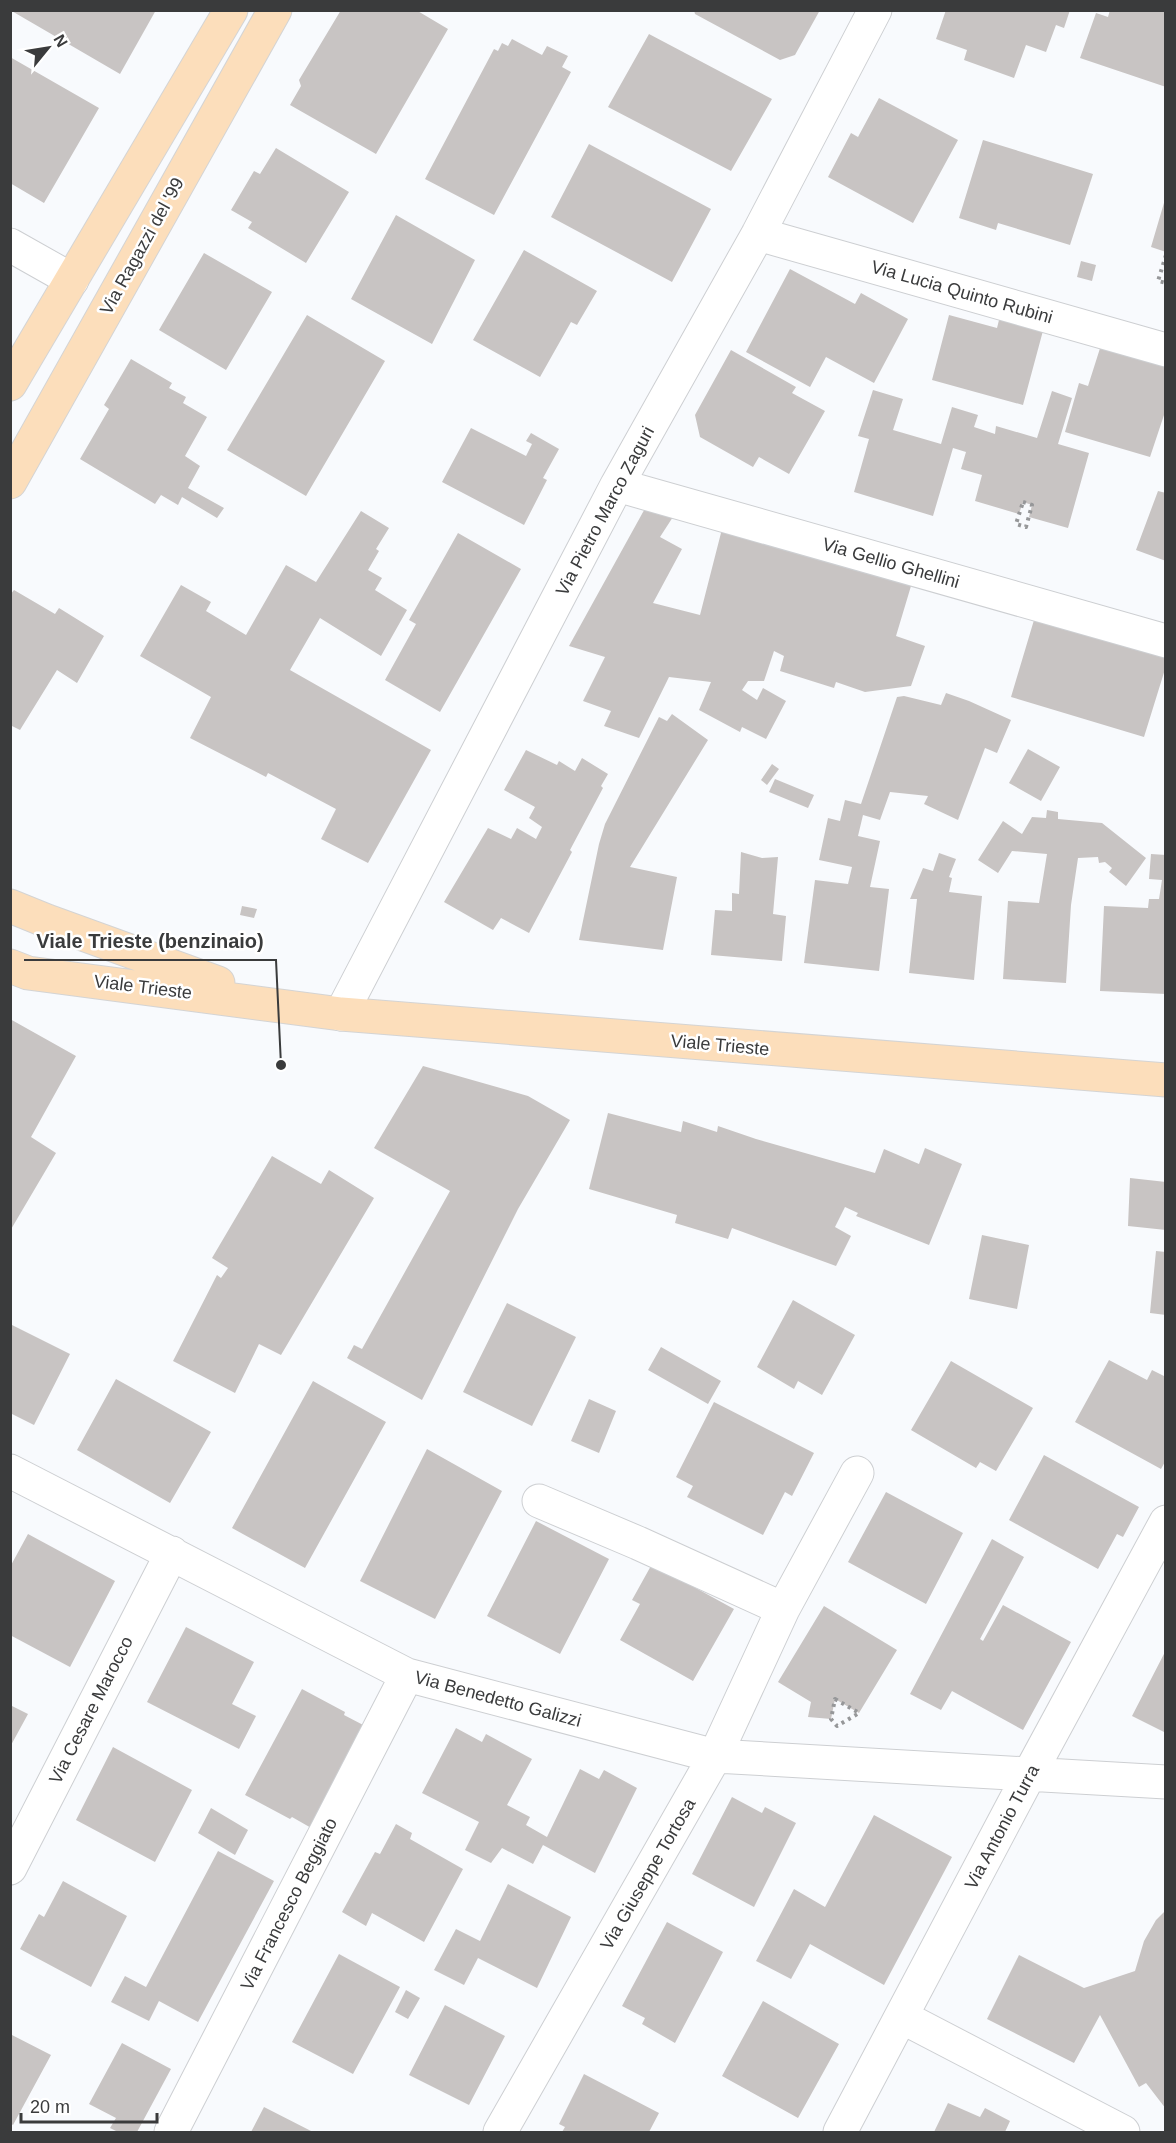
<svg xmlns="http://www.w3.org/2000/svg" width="1176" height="2143" viewBox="0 0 1176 2143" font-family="Helvetica,sans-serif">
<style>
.building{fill:#c8c4c3}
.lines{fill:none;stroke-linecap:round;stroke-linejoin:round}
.minor-casing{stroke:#cdcfd2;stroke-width:35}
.primary-casing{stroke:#d4d4d4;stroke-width:35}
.path{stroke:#969799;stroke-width:4;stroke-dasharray:3 4.5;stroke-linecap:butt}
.minor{stroke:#fff;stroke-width:33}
.primary{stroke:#fcdebb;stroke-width:33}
.labels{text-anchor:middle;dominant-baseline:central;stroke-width:5;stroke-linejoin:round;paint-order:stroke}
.street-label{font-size:18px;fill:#3a3b3c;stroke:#fff}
.leader{fill:none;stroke:#3a3b3c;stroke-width:2}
.callout-dot{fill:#3a3b3c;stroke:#fff;stroke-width:2}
.callout-label{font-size:20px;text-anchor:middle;font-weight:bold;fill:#3a3b3c;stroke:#fff;stroke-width:5;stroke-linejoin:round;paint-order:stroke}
</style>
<rect width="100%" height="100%" fill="#f8fafd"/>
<path class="building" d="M10,10H156L120,74Z
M341,10H416L448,29L376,154L290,105L301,86L299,80Z
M694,10H820L795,55L780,60L695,14Z
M946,10H1070L1064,28L1056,25L1046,52L1026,45L1014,78L964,60L967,50L936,39Z
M1110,10H1166V87L1080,58L1096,13L1108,17Z
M649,34L772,99L731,171L608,107Z
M512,39L542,55L547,46L568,56L562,67L571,72L494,215L425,179L494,49L498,51L502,43L508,46Z
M10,57L99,108L44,203L10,183Z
M879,98L958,140L913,223L828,177L851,133L858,137Z
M983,140L1093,174L1070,245L998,223L996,230L959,218Z
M589,144L711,209L672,282L551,217Z
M276,148L349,192L306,263L248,228L252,222L231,210L254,171L260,174Z
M1166,196V252L1151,247Z
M396,215L475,260L432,344L351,299Z
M524,250L597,291L577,325L571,322L540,377L473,340Z
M204,253L272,292L226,370L159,330Z
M1081,261L1096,265L1092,281L1077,277Z
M790,269L855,304L861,293L908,319L874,383L826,357L810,387L746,352Z
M307,315L385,361L306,496L227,450Z
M949,315L997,328L1000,316L1044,327L1023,405L932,380Z
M1102,342L1166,363V409L1150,457L1065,432L1079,383L1088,386Z
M731,350L796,387L792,393L825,411L789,474L759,457L753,467L700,437L695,415Z
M131,359L172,383L169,388L186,397L183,403L207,417L185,456L200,466L188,488L224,508L217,518L182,497L178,505L161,495L155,504L80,459L109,409L104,405Z
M873,390L903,399L893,430L941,444L952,407L978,415L974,427L995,434L996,426L1037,438L1052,391L1072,398L1058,444L1089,453L1068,528L1029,517L1032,505L1023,502L1019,514L975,501L982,475L961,469L966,452L953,448L933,516L854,492L869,439L858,436Z
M471,428L526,456L532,444L526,441L531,433L559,449L543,478L547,480L524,525L442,482Z
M1158,491L1166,493V561L1136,550Z
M653,494L682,503L660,537L682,549L653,603L700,615L722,529L911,586L896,636L925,646L911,686L865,692L836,682L834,688L780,671L784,656L774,651L764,681H748L742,690L757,700L763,688L786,701L766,739L742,727L740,732L699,710L711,682L669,677L639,738L604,726L611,711L583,701L605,657L569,646Z
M361,511L389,528L376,549L379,551L368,570L382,578L375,590L407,610L381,656L320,618L290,670L431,750L368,863L321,839L336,809L268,773L266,777L190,738L211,697L140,656L181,585L211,602L206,611L246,635L286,565L316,582Z
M458,533L521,569L440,712L385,680L416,624L409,620Z
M14,590L55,614L59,608L104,636L77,683L57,670L20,730L10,725V595Z
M1034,620L1166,658V666L1144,737L1011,697Z
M946,693L969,701L1011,720L997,753L985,748L958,820L924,804L928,796L890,792L880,820L863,815L858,836L880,841L870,887L889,889L879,971L804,963L815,880L848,884L852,867L819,860L828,818L840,821L845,800L861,804L897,697L904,696L941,705Z
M672,714L708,740L630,867L677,877L663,950L579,940L599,844L605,824L659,717L667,721Z
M1028,749L1060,767L1041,801L1009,783Z
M526,750L557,765L559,761L575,771L582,758L608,774L601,786L603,788L570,850L572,852L529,933L501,918L493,930L444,902L488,828L511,839L517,828L536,839L542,827L529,818L535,807L504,790Z
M772,764L779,769L767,785L761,780Z
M775,779L814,795L808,808L769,792Z
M1047,810L1058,812V819L1102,823L1146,858L1126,886L1109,872L1112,868L1105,862L1099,863L1098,857L1078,858L1071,905L1066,983L1003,979L1008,901L1039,903L1047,854L1012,851L998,873L978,860L1003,821L1022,834L1032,817L1046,818Z
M741,852L762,858L778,857L773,914L786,916L782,961L711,955L715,910L732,911V893L739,894Z
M939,853L956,859L949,877L952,878L949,892L982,896L974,980L909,973L917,899H910L923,868L933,871Z
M1151,854L1166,855V994L1100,991L1104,906L1148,908L1149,899H1159L1162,880L1149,879Z
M242,906L257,909L254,918L240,915Z
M10,1019L76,1056L31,1137L56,1153L10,1231Z
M423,1066L528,1096L570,1120L518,1209L422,1400L347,1358L354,1345L362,1349L450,1191L374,1148Z
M608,1113L681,1132L683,1121L717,1132L718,1126L756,1139L875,1173L884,1149L919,1164L925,1148L962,1164L929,1245L856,1216L858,1213L845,1207L835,1227L851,1236L836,1266L732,1228L728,1239L675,1223L677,1215L589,1189Z
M272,1156L321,1184L329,1170L374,1198L281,1355L259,1344L235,1393L173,1361L217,1275L221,1278L228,1268L212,1258Z
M1130,1178L1166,1182V1230L1128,1226Z
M982,1235L1029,1245L1017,1309L969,1299Z
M1156,1251L1166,1252V1315L1150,1313Z
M793,1300L855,1335L822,1395L798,1381L794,1389L757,1367Z
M507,1303L576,1337L532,1426L463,1392Z
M10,1324L70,1354L34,1425L10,1413Z
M661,1347L721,1381L708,1404L648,1370Z
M1109,1360L1147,1380L1152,1370L1166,1377V1460L1161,1469L1075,1422Z
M951,1361L1033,1408L996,1471L980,1462L976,1468L911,1430Z
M116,1379L211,1432L170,1503L77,1450Z
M313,1381L386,1422L305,1568L232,1528Z
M589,1399L616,1411L599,1453L571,1441Z
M714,1402L814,1453L792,1496L785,1492L763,1535L687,1497L693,1486L676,1477Z
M427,1449L502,1491L435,1619L360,1581Z
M1044,1455L1139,1507L1123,1537L1117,1534L1098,1569L1009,1520Z
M886,1492L963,1533L926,1604L848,1562Z
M536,1521L609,1559L560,1654L487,1616Z
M28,1534L115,1581L70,1667L10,1635V1567Z
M992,1539L1024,1557L980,1639L983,1641L1003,1605L1071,1642L1023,1730L952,1691L941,1710L910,1694Z
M652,1564L734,1609L693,1681L620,1640L640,1604L632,1600Z
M824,1606L897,1650L859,1713L835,1699L831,1719L808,1717L811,1702L778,1682Z
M186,1627L254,1662L232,1704L256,1716L239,1749L147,1702Z
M1166,1650V1733L1132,1716Z
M302,1689L345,1712L344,1715L367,1727L313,1829L292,1817L290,1819L245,1795Z
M10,1705L28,1714L10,1747Z
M456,1728L482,1742L486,1734L532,1759L507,1805L530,1817L526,1825L547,1837L580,1769L599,1779L604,1770L637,1788L595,1873L543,1845L533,1864L502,1848L491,1863L465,1850L479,1822L422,1793Z
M113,1747L192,1790L155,1862L76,1820Z
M732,1797L762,1813L765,1807L796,1823L754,1907L692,1874Z
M211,1808L248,1830L235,1855L198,1833Z
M874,1815L952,1857L884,1985L810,1944L791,1979L756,1961L794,1889L825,1907Z
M396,1824L412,1833L410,1839L463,1869L424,1942L372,1913L366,1926L342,1912L375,1852L380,1854Z
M218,1851L274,1881L198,2022L159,2001L149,2021L111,2002L125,1976L146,1987Z
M63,1881L127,1916L91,1987L20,1949L39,1914L44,1917Z
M508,1884L571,1917L537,1988L478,1958L464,1985L434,1970L456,1929L480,1941Z
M1166,1910V2109L1146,2083L1139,2087L1100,2015L1074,2063L987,2019L1019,1955L1084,1988L1135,1971L1144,1941L1156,1920Z
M667,1922L723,1952L675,2043L642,2024L645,2018L622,2006Z
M339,1954L400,1987L353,2074L292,2042Z
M406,1990L420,1998L408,2019L395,2012Z
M763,2001L839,2044L798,2118L722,2076Z
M445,2005L505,2036L469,2105L409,2075Z
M10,2034L51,2055L13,2125L10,2123Z
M122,2043L171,2069L137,2132H118L110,2128L116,2118L89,2104Z
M584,2074L659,2113L649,2132H562L565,2127L559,2124Z
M948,2103L980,2117L985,2108L1010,2121L1005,2132H934Z
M264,2107L313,2132H251Z"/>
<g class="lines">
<g class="minor-casing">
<path id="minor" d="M758,234L1166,350
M10,245L72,280
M617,485L1166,641
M341,1014L617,485L758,234L875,10
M10,1471L407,1675L715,1756L1166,1782
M539,1501L638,1543L783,1609
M10,1868L172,1553
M902,2017L1123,2132
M171,2132L407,1675
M500,2132L715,1756L783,1609L857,1473
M840,2132L1030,1773L1166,1522"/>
</g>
<g class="primary-casing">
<path id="primary" d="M10,384L231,10
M10,482L275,10
M10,906L47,921L218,983
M10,966L28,973L341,1014L1166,1080"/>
</g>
<path class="path" d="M1166,255L1158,281L1166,283
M1023,502L1032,505L1026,527L1016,524Z
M835,1699L859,1713L837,1726L831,1719Z"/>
<use href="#minor" class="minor"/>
<use href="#primary" class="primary"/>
</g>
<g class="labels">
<g class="street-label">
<text transform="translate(142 246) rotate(-61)">Via Ragazzi del '99</text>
<text transform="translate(962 292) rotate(16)">Via Lucia Quinto Rubini</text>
<text transform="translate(605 511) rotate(-62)">Via Pietro Marco Zaguri</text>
<text transform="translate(891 563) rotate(16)">Via Gellio Ghellini</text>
<text transform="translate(143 987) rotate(7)">Viale Trieste</text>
<text transform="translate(720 1045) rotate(5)">Viale Trieste</text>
<text transform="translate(498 1699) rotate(15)">Via Benedetto Galizzi</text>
<text transform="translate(91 1710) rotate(-63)">Via Cesare Marocco</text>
<text transform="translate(1002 1827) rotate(-62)">Via Antonio Turra</text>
<text transform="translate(648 1874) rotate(-60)">Via Giuseppe Tortosa</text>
<text transform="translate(289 1904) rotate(-63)">Via Francesco Beggiato</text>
</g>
</g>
<path class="leader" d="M281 1065L276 960H24"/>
<circle class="callout-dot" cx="281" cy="1065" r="6"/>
<g class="callout-label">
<text x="150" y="948">Viale Trieste (benzinaio)</text>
</g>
<rect width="1176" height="2143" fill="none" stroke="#3a3b3c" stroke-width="24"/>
<g transform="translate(48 48) rotate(60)" stroke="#ffffff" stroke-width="4.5" paint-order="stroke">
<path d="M0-4.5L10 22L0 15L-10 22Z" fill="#3a3b3c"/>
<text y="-9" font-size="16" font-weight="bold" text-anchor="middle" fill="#3a3b3c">N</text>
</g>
<path d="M21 2113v9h136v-9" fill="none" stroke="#3a3b3c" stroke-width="3"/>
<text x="30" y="2113" font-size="18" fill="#3a3b3c" stroke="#ffffff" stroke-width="4.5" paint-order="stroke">20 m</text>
</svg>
